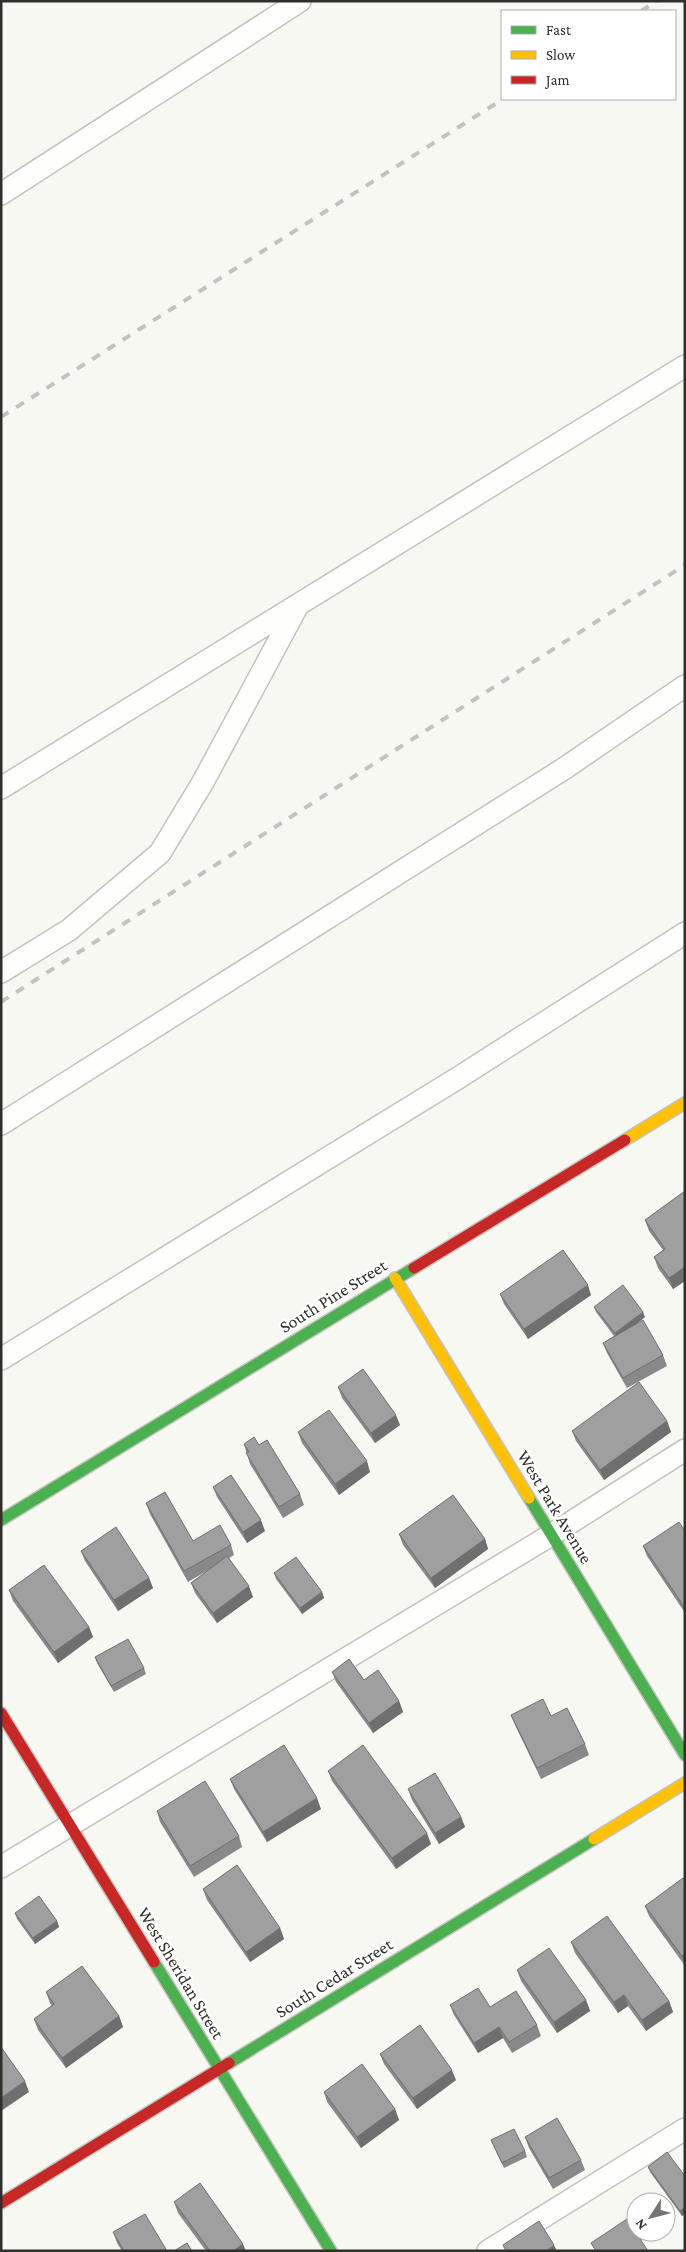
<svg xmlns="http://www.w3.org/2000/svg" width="686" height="2252" viewBox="0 0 686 2252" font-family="'Crimson Pro',serif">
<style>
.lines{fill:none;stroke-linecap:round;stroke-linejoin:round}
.lane-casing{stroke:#c3c3be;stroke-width:24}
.fast-casing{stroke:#c3c3be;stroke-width:14}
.slow-casing{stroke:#c3c3be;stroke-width:14}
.jam-casing{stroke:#c3c3be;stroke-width:14}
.lane{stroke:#fefefd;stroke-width:21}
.fast{stroke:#4caf50;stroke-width:11}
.slow{stroke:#ffc107;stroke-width:11}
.jam{stroke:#c62828;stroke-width:11}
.rail{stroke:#c2c2c2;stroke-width:4;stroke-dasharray:9 9;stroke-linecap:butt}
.wall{fill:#888988}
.shaded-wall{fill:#6f6f6f}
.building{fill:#9e9f9e;stroke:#6f6f6f}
.labels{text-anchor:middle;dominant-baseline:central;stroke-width:5;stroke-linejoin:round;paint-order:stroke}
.street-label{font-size:18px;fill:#302f2c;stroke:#fff}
</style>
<rect width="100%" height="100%" fill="#f8f8f3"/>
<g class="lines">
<g class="lane-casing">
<path id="lane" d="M1,194L300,1
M1,788L685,366
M1,972L69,930L160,853L203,782L298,605
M1,1124L565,768L685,686
M1,1359L458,1078L685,933
M1,1867L551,1535L685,1450
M488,2251L685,2129"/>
</g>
<g class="fast-casing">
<path id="fast" d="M529,1498L685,1755
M1,1520L414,1268
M154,1962L331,2251
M229,2063L594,1839"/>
</g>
<g class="slow-casing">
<path id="slow" d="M625,1140L685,1103
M395,1278L529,1498
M594,1839L685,1783"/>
</g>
<g class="jam-casing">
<path id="jam" d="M414,1268L625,1140
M1,1713L154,1962
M1,2203L229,2063"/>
</g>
<use href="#lane" class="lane"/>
<use href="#fast" class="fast"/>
<use href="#slow" class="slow"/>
<use href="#jam" class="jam"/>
<path class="rail" d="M641,11L657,1
M1,417L503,99
M1,1002L685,565"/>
</g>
<path class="wall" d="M685,1191V1281L673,1289L658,1268L654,1257L663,1250L649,1231L645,1220Z
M500,1294L591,1295L528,1339L504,1304Z
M594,1307L645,1317L636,1324L663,1355L667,1366L627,1388L607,1353L603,1343L614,1336L596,1312Z
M338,1387L400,1425L375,1443L342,1398Z
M667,1421L671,1432L604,1480L576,1441L572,1431Z
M298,1432L370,1472L339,1495L302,1443Z
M244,1444L259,1445L300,1494L304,1505L283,1518L250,1464Z
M213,1487L265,1531L247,1543L217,1497Z
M146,1503L193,1541L231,1545L234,1555L229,1558L253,1597L217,1623L195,1593L191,1583L210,1569L188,1582L150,1514Z
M685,1531V1613L647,1556L643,1546Z
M399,1534L485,1539L488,1549L435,1588L403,1545Z
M81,1551L149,1578L153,1588L118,1611L85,1561Z
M274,1573L322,1592L324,1598L302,1614L276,1579Z
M9,1590L89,1627L93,1637L58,1663L13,1601Z
M95,1657L144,1668L146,1674L114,1692L97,1663Z
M332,1672L364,1680L399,1701L403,1712L373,1733L336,1682Z
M511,1715L551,1716L585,1744L589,1755L541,1779L515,1725Z
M328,1771L431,1844L396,1869L332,1781Z
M230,1779L321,1809L267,1842L234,1789Z
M408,1789L461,1817L465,1827L439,1844L412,1800Z
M157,1811L239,1836L242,1847L194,1877L160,1822Z
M685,1881V1966L649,1916L645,1906Z
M203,1889L280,1928L284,1939L250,1962L207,1900Z
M15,1913L57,1921L59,1927L35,1944L17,1919Z
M571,1942L669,2001L673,2012L646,2031L628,2006L618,2013L575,1953Z
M517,1970L586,2000L590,2011L557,2033L521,1981Z
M46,1992L119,2016L123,2027L66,2068L38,2030L34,2019L52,2006L50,2003Z
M450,2005L490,2007L537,2025L541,2036L512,2053L503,2038L478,2053L454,2015Z
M380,2054L456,2080L417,2109L384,2064Z
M324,2092L395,2109L399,2120L361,2148L327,2102Z
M525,2137L581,2160L585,2170L553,2189L529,2148Z
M491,2140L525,2151L527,2157L504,2168Z
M648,2167L685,2176V2214L682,2216L650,2172Z
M174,2202L246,2251H206L178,2213Z
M113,2232L167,2251H122L117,2243Z"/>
<path class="shaded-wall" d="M685,1267V1281L673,1289L669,1278Z
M588,1285L591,1295L528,1339L524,1329Z
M643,1312L645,1317L617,1339L615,1333Z
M396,1415L400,1425L375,1443L371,1433Z
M667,1421L671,1432L604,1480L600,1470Z
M367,1461L370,1472L339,1495L335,1484Z
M261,1520L265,1531L247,1543L243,1532Z
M485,1539L488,1549L435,1588L431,1578Z
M149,1578L153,1588L118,1611L114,1600Z
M249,1586L253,1597L217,1623L213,1613Z
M322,1592L324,1598L302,1614L300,1608Z
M89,1627L93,1637L58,1663L54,1652Z
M399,1701L403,1712L373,1733L369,1723Z
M317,1798L321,1809L267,1842L263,1832Z
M461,1817L465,1827L439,1844L435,1833Z
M427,1833L431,1844L396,1869L392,1858Z
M57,1921L59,1927L35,1944L33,1938Z
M280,1928L284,1939L250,1962L246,1952Z
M685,1954V1965L682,1956Z
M624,1995L628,2006L618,2013L614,2002Z
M586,2000L590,2011L557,2033L554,2022Z
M669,2001L673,2012L646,2031L642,2020Z
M119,2016L123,2027L66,2068L62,2058Z
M499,2027L503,2038L478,2053L474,2043Z
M452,2070L456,2080L417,2109L413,2098Z
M25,2081L29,2092L1,2111V2098Z
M395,2109L399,2120L361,2148L357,2137Z
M685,2207V2214L682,2216L680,2211Z
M243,2244L246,2251H233Z
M554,2245L557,2251H546Z"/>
<path class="building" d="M685,1191V1267L669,1278L654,1257L665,1249L645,1220Z
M563,1250L588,1285L524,1329L500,1294Z
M623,1285L643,1312L615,1333L594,1307Z
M643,1320L663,1355L623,1378L603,1343Z
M363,1369L396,1415L371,1433L338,1387Z
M639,1382L667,1421L600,1470L572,1431Z
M329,1410L367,1461L335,1484L298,1432Z
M254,1437L259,1445L267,1440L300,1494L279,1507L246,1453L249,1452L244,1444Z
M231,1475L261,1520L243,1532L213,1487Z
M165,1492L193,1541L220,1525L231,1545L184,1571L146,1503Z
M453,1495L485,1539L431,1578L399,1534Z
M679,1522L685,1531V1608L643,1546Z
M116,1527L149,1578L114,1600L81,1551Z
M227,1556L249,1586L213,1613L191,1583Z
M296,1557L322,1592L300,1608L274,1573Z
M44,1565L89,1627L54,1652L9,1590Z
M128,1639L144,1668L111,1686L95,1657Z
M349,1659L364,1680L378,1670L399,1701L369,1723L332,1672Z
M543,1699L551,1716L567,1708L585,1744L537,1768L511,1715Z
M284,1745L317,1798L263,1832L230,1779Z
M363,1745L427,1833L392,1858L328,1771Z
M435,1773L461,1817L435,1833L408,1789Z
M205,1781L239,1836L190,1866L157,1811Z
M237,1865L280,1928L246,1952L203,1889Z
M683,1878L685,1881V1954L682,1956L645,1906Z
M39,1896L57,1921L33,1938L15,1913Z
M607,1916L669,2001L642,2020L624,1995L614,2002L571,1942Z
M549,1948L586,2000L554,2022L517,1970Z
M82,1966L119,2016L62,2058L34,2019L54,2004L46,1992Z
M478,1988L490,2007L516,1991L537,2025L509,2042L499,2027L474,2043L450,2005Z
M420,2025L452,2070L413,2098L380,2054Z
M1,2047L25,2081L1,2098Z
M362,2064L395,2109L357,2137L324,2092Z
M557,2118L581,2160L549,2178L525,2137Z
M514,2129L525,2151L502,2163L491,2140Z
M667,2152L685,2176V2207L680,2211L648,2167Z
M200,2183L243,2244L233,2251H210L174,2202Z
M145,2214L167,2251H124L113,2232Z
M627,2219L648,2251H596L591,2243Z
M539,2221L554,2245L546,2251H506L503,2245Z
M187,2243L192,2251H174Z"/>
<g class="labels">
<g class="street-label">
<text transform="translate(333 1296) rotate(-32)">South Pine Street</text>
<text transform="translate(555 1507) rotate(59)">West Park Avenue</text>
<text transform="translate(181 1973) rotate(59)">West Sheridan Street</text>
<text transform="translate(334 1978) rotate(-32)">South Cedar Street</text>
</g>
</g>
<rect width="686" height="2252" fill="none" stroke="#302f2c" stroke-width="5"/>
<rect x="501" y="10" width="175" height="90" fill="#ffffff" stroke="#acacab"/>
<rect x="511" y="26" width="25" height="8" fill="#4caf50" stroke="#acacab"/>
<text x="546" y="35" font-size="15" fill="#302f2c">Fast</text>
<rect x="511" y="51" width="25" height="8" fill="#ffc107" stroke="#acacab"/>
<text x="546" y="60" font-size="15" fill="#302f2c">Slow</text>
<rect x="511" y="76" width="25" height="8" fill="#c62828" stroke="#acacab"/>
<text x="546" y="85" font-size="15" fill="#302f2c">Jam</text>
<g transform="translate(651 2217) rotate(234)"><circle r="24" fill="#ffffff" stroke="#acacab"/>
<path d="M0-4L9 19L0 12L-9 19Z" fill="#767572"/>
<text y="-8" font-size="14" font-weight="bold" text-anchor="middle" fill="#302f2c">N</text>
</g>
</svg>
